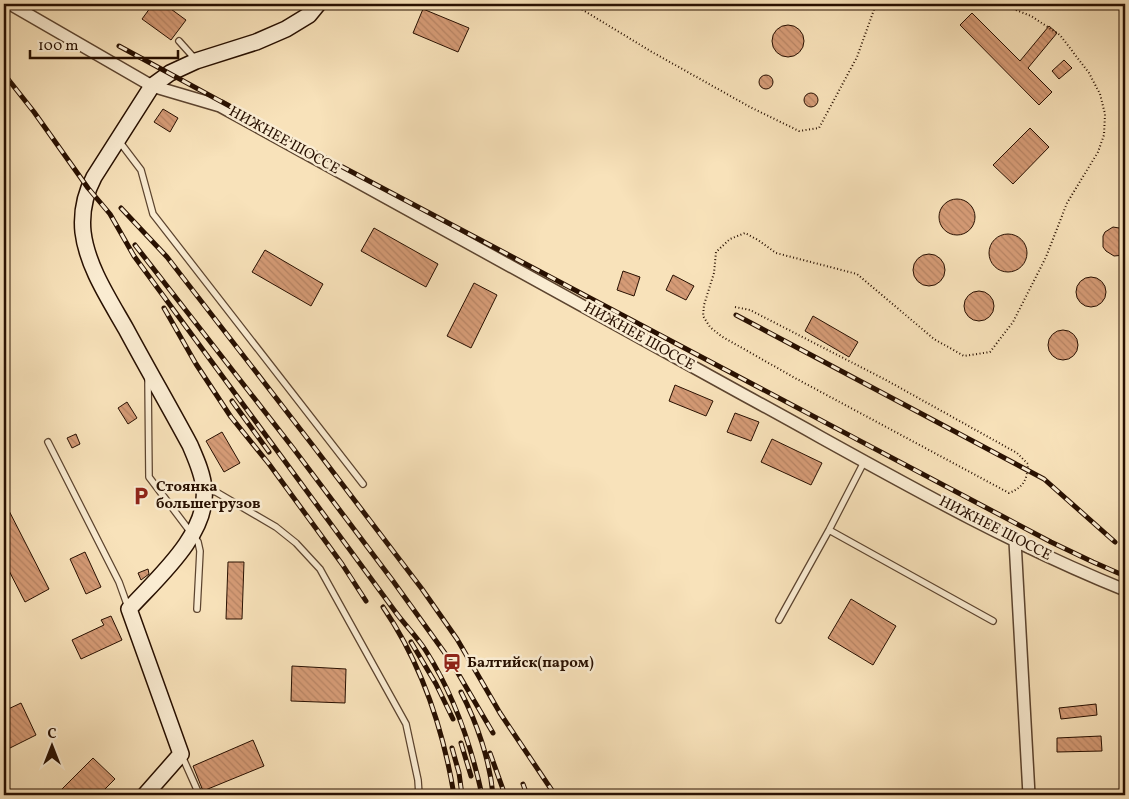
<svg xmlns="http://www.w3.org/2000/svg" width="1129" height="799" viewBox="0 0 1129 799" font-family="Vollkorn,serif">
<style>
.building{fill:url(#building-back-hatch);stroke:#281001}
.lines{fill:none;stroke-linecap:round;stroke-linejoin:round}
.lane-casing{stroke:#5c442f;stroke-width:8}
.street-casing{stroke:#5c442f;stroke-width:14}
.secondary-casing{stroke:#281001;stroke-width:18}
.path{stroke:#281001;stroke-width:2;stroke-dasharray:1 2.5;stroke-linecap:butt}
.lane{stroke:#faecd2;stroke-width:5.5}
.street{stroke:#faecd2;stroke-width:11}
.secondary{stroke:#faecd2;stroke-width:15}
.rail-casing{stroke:#281001;stroke-width:5}
.rail{stroke:#faecd2;stroke-width:3;stroke-dasharray:9;stroke-linecap:butt}
.labels{text-anchor:middle;dominant-baseline:central;stroke-width:5;stroke-linejoin:round;paint-order:stroke}
.street-label{font-size:15px;fill:#281001;stroke:#faecd2}
.poi-label{font-size:15px;font-weight:bold;fill:#281001;stroke:#faecd2;text-anchor:start}
</style>
<defs>
<pattern id="building-back-hatch" width="6" height="6" patternUnits="userSpaceOnUse" patternTransform="scale(1.25)"><rect width="6" height="6" fill="#d59b76"/><path d="M-1 5l2 2M0 0l6 6M5-1l2 2" fill="none" stroke="#b78464"/></pattern>
</defs>
<rect width="100%" height="100%" fill="#f8e2ba"/>
<filter id="stains"><feTurbulence type="fractalNoise" baseFrequency=".004" numOctaves="4"/><feColorMatrix values="0 0 0 0 .2 0 0 0 0 .09 0 0 0 0 .02 0 0 0 .5 -.17"/></filter>
<radialGradient id="worn" r=".72"><stop offset=".6" stop-color="#630" stop-opacity="0"/><stop offset="1" stop-color="#630" stop-opacity=".3"/></radialGradient>
<path class="building" d="M153,4H164L186,20L171,40L142,19Z
M423,9L469,28L458,52L413,33Z
M972,13L1020,61L1049,26L1057,33L1028,68L1052,92L1039,105L960,25Z
M772 41a16 16 0 1 1 32 0a16 16 0 1 1-32 0Z
M1064,60L1072,68L1059,79L1052,71Z
M759 82a7 7 0 1 1 14 0a7 7 0 1 1-14 0Z
M804 100a7 7 0 1 1 14 0a7 7 0 1 1-14 0Z
M163,109L178,118L170,132L154,122Z
M1030,128L1049,147L1013,184L993,165Z
M939 217a18 18 0 1 1 36 0a18 18 0 1 1-36 0Z
M1113,227L1125,229V255L1114,256L1106,251L1103,247V236L1105,232Z
M374,228L438,264L426,287L361,251Z
M989 253a19 19 0 1 1 38 0a19 19 0 1 1-38 0Z
M265,250L323,284L311,306L252,272Z
M913 270a16 16 0 1 1 32 0a16 16 0 1 1-32 0Z
M623,271L640,277L634,296L617,290Z
M673,275L694,286L686,300L666,290Z
M1076 292a15 15 0 1 1 30 0a15 15 0 1 1-30 0Z
M474,283L497,295L471,348L447,336Z
M964 306a15 15 0 1 1 30 0a15 15 0 1 1-30 0Z
M813,316L858,342L849,357L805,331Z
M1048 345a15 15 0 1 1 30 0a15 15 0 1 1-30 0Z
M675,385L713,401L706,416L669,401Z
M127,402L137,418L128,424L118,408Z
M735,413L759,422L751,441L727,432Z
M222,432L240,463L224,472L206,441Z
M76,434L80,444L72,448L67,438Z
M772,439L822,463L811,485L761,462Z
M4,501L49,589L25,602L4,561Z
M85,552L101,587L86,594L70,559Z
M228,562H244L242,619H226Z
M148,569L149,574L141,580L138,573Z
M851,599L896,626L873,665L828,638Z
M111,616L122,640L81,659L72,640L104,625L101,620Z
M292,666L346,669L345,703L291,701Z
M21,703L36,735L4,751V711Z
M1096,704L1097,715L1061,719L1059,708Z
M1101,736L1102,751L1057,752V738Z
M253,740L264,766L203,791L193,766Z
M93,758L115,779L99,795H56Z"/>
<g class="lines">
<g class="lane-casing">
<path id="lane" d="M179,41L196,60
M119,141L141,170L153,214L363,484
M148,378L149,477L198,542L200,551L197,609
M48,442L119,582L128,607
M205,490L216,492L276,527L296,543L320,569L406,724L418,780L419,795
M829,530L993,621
M779,620L829,530L864,462
M182,756L199,794"/>
</g>
<g class="street-casing">
<path id="street" d="M10,4L152,86L220,106C394,202 569,298 744,395C869,463 993,537 1125,590
M1015,541L1029,795"/>
</g>
<g class="secondary-casing">
<path id="secondary" d="M145,795L181,754L129,609C156,579 209,534 204,489C203,474 196,459 190,445C169,406 147,368 126,329C109,299 87,266 83,232C81,212 85,194 94,177L152,86L170,73L196,61L256,42L286,29L309,15L318,4"/>
</g>
<path class="path" d="M573,4L652,52L750,107L799,131L819,128L857,57L876,4
M735,307L750,310L886,380L1017,453L1028,464C1027,480 1024,487 1009,493L795,378L721,336L710,327L703,316L704,305L714,273L716,252L730,239L745,233L758,240L776,253L857,274L934,339L964,356L990,352L1013,322L1046,257L1067,203L1098,152L1104,135L1105,114L1100,94L1089,73L1060,35L1031,16L1001,4"/>
<use href="#lane" class="lane"/>
<use href="#street" class="street"/>
<use href="#secondary" class="secondary"/>
<g class="rail-casing">
<path id="rail" d="M119,46L301,145L1051,542L1093,562L1125,576
M4,74L34,112L88,188L110,214L134,256L397,614C406,626 418,638 426,651C454,695 471,745 482,795
M121,208L167,257L314,447L422,589L457,639L500,713L555,795
M135,245L293,448L393,581L452,663L493,733
M164,308L196,364L231,417L269,464L342,564L366,601
M736,315L1044,479L1115,542
M232,401L269,452
M383,607C421,663 443,728 454,795
M411,642L436,684L453,719
M461,692C477,723 490,761 493,795
M461,743L471,776
M452,748L459,773L462,795
M490,753L505,795
M523,784L527,795"/>
</g>
<use href="#rail" class="rail"/>
</g>
<defs>
<g id="parking-bare" transform="scale(1.5)"><path d="M-3.5-5.5H1a3.5 3.5 0 0 1 0 7H-1V5.5H-3.5ZM-1-3.4V-.6H.8a1.4 1.4 0 0 0 0-2.8Z" fill="#8f2418" stroke="#faecd2" stroke-width="2.5" paint-order="stroke"/></g>
<g id="station-bare" transform="scale(1.5)"><path d="M-3-6H3Q5-6 5-4V2Q5 4 3 4L4.5 6H3L1.5 4h-3L-3 6H-4.5L-3 4Q-5 4-5 2V-4Q-5-6-3-6ZM-3.5-4v3h7v-3ZM-3.5 1v1.5H-2V1ZM2 1v1.5H3.5V1Z" fill="#8f2418" stroke="#faecd2" stroke-width="2.5" paint-order="stroke"/></g>
</defs>
<g fill-rule="evenodd">
<use href="#parking-bare" x="141" y="496"/>
<use href="#station-bare" x="452" y="663"/>
</g>
<g class="labels">
<g class="street-label">
<text transform="translate(284 141) rotate(29)">НИЖНЕЕ ШОССЕ</text>
<text transform="translate(639 337) rotate(29)">НИЖНЕЕ ШОССЕ</text>
<text transform="translate(995 529) rotate(27)">НИЖНЕЕ ШОССЕ</text>
</g>
<g class="poi-label">
<text x="156" y="487">Стоянка<tspan x="156" dy="17">большегрузов</tspan></text>
<text x="467" y="663">Балтийск(паром)</text>
</g>
</g>
<rect width="1129" height="799" fill="none" stroke="#f8e2ba" stroke-width="20"/>
<rect x="5" y="5" width="1119" height="789" fill="none" stroke="#281001" stroke-width="2.5"/>
<rect x="10" y="10" width="1109" height="779" fill="none" stroke="#281001"/>
<g transform="translate(52 746)" stroke="#faecd2" stroke-width="4" paint-order="stroke">
<path d="M0-4L9 19L0 12L-9 19Z" fill="#281001"/>
<text y="-8" font-size="14" font-weight="bold" text-anchor="middle" fill="#281001">С</text>
</g>
<path d="M30 50v8h148v-8" fill="none" stroke="#281001" stroke-width="2.5"/>
<text x="38" y="50" font-size="15" fill="#281001" stroke="#faecd2" stroke-width="4" paint-order="stroke">100 m</text>
<rect width="100%" height="100%" filter="url(#stains)"/>
<rect width="100%" height="100%" fill="url(#worn)"/>
</svg>
